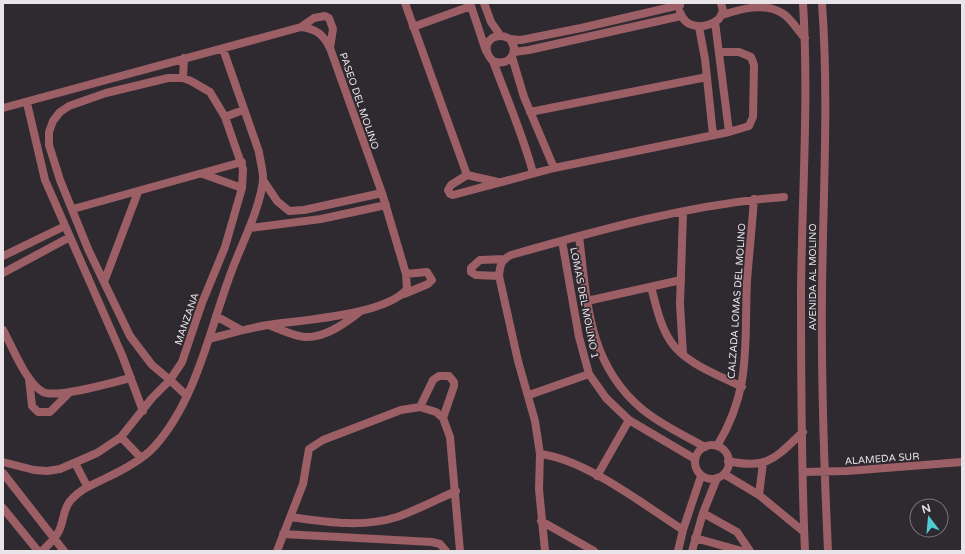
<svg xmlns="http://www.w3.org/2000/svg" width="965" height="554" viewBox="0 0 965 554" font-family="'Varela Round',sans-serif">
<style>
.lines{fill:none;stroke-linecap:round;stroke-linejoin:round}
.street{stroke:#9c5f66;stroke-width:8}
.labels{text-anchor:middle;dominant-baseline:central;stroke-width:3.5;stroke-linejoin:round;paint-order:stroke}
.street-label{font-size:10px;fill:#e8e4e8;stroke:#2f2930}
</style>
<rect width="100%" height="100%" fill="#2f2930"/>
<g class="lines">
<path class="street" d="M405,3L467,175
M470,3L486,51
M484,3L491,22L500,35
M803,3C809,99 802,195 801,291C801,377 801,464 805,551
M822,3C829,99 823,195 822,291C821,377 824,464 828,551
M680,12C686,30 706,29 719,19L723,11L721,3
M722,15C741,9 763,2 782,13C791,18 798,31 805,38
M715,22L729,132
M301,27L314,18L325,16L329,18L333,29L330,48
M413,27L471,6
M699,27L705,59L713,135
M510,39L521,40L581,28L680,5
M514,52L529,50L681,16
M512,57L524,97L554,168
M493,61C505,65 514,60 514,47L510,39C492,29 478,47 493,61C507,99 523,135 533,173
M183,78L184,58
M27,103L45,180L122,355L143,411
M3,108L301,27C316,29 323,34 330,48L382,193L406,274L407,289C386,315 302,320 268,325C248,328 229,334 209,339
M530,112L707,77
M225,117L243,110
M203,174L242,188
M263,180L277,201L289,211L304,210L382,193
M498,182L467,175L451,185L448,190L450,194L453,195L554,168L729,132L749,126L753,117L754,65L751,57L739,52H719
M73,209L242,162
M250,228L321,219L386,205
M579,236C587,301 588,364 642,409C661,425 684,435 705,447
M562,241L579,337L589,374L606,398L629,420L695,459
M3,256L65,226
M3,273L70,237
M499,276L476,275L471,272V268L480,260L505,259
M104,282L138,192
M651,287C656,305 660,326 671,342C686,364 719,375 742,387
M404,294L428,284L432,280L427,272L406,274
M587,301L681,280
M216,316L241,330
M271,326C282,330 293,336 305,337C325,338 346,323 361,311
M3,330C12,346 26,383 43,392C57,399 113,382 131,378
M683,354L680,304L683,213
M29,378L32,406L38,412H50L70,392
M529,395L589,374
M420,407L433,380L439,376H449L454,382V386L443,418
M121,437L141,458
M695 462a17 17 0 1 1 34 0a17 17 0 1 1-34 0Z
M717,446C752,389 744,345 747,281C749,254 752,227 754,199
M540,454C585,459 644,505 683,530
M728,461C768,470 775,458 803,432
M3,462L34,470L47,471L60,469L97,453L121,437L152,398L170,380L182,362L202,303L225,247L242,188L243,169L225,117L210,92L191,81L183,78H168L106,93L69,106L60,112L53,121L49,132V145L60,180L88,249L130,336L152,365L170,380L187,396
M75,463L87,486
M804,472L847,471L962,462
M3,473L64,551
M724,474L759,495L804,532
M597,476L629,420
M759,495L763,463
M3,508L38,551
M703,513L737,532L750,551
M291,517C326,522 362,528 397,517C417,510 436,500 456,491
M541,521L594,551
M283,534L432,542L440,544L446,551
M695,538L742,551
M42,551C48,545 55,539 59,531C64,521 63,508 71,500C80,489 94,484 106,478C123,470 142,460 154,447C197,400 210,327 232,270C243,241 258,213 263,182C264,173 260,161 259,152L223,49
M277,551L303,484L309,449L323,440L401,410L420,407L436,412L443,418L450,437L460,551
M545,551L539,489L540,454L535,421L518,361L499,276C500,265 501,260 511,255C599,230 691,204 784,197
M678,551L683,530L701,476
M692,551L703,513L717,478"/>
</g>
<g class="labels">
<g class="street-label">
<text transform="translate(359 101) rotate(71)">PASEO DEL MOLINO</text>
<text transform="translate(813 277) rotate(-90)">AVENIDA AL MOLINO</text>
<text transform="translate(737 301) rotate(-86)">CALZADA LOMAS DEL MOLINO</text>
<text transform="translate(584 303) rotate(79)">LOMAS DEL MOLINO 1</text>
<text transform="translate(187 319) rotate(-71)">MANZANA</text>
<text transform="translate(882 459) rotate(-4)">ALAMEDA SUR</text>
</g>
</g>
<rect width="965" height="554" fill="none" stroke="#e8e4e8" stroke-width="8"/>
<g transform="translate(929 518) rotate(344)"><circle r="19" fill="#2f2930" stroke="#79747a"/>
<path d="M0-3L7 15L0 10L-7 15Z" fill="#51ccd4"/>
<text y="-6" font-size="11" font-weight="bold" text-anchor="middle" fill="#e8e4e8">N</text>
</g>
</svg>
